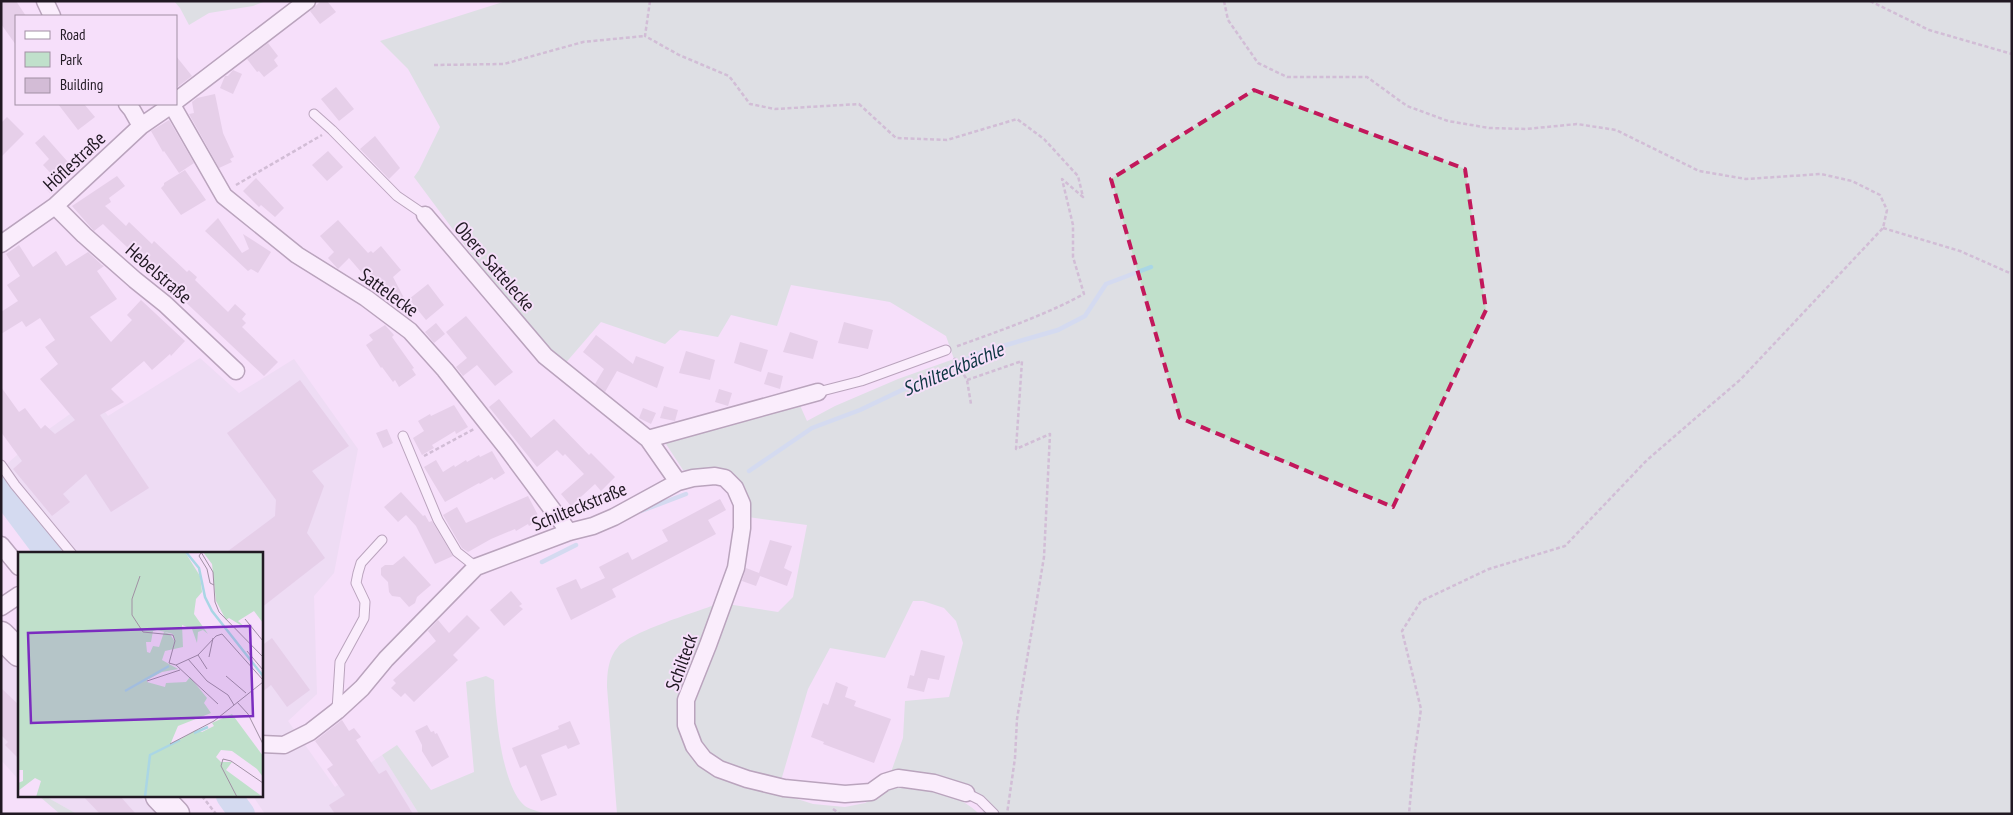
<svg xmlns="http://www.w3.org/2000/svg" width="2013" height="815" viewBox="0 0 2013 815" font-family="'PT Sans Narrow',sans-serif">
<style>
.commercial{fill:#e4d9ed}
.green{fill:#c0e0cb}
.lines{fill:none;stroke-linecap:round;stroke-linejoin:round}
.stream{stroke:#aad6e5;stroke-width:4.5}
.river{stroke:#aad6e5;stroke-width:26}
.building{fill:#d3bcd6}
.lane-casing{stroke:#715d74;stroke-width:11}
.street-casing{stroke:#715d74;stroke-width:19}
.primary-casing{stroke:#715d74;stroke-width:29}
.path{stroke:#a695aa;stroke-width:2.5;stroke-dasharray:4 2.5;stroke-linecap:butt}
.lane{stroke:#fff;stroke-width:9}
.street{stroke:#fff;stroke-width:16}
.primary{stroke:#fff;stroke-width:26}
.marked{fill:none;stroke:#c2185b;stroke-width:4;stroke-dasharray:10 6;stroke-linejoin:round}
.labels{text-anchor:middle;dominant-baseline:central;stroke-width:4;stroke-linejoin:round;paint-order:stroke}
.street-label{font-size:19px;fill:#211923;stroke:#f6dffa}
.water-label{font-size:20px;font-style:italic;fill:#0d3541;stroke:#f6dffa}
.inset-river{fill:none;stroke:#aad6e5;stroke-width:2.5}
.inset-road{fill:none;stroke:#a190a4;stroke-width:1}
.view{fill:#7b2cbf;fill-opacity:0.15;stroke:#7b2cbf;stroke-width:2.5}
.inset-edge{fill:none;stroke:#211923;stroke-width:2.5}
</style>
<rect width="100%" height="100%" fill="#f6dffa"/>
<path class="commercial" d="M200,358L239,393L294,359L358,449L334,573L314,596L317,694L288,721L335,787L382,755L419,814H265L253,796H261V554H60L1,469L39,436L36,433L45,425L49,429L94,397L108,416Z
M1,652L19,670V780L1,760Z
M45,796H140L157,814H77Z"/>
<path class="green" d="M174,1H266L253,6L209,13L189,25L180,8Z
M506,1H2012V814H983L986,799L964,789L890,775L903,738L905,701L949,697L963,643L956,621L944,608L923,601H913L885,658L830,648L808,689L780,784L715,761L693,731L690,706L727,604L778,612L793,597L807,525L748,517L739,486L721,468L683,470L666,444L680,434L798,401L807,421L835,406L898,379L954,359L946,336L890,302L791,285L777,326L731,315L718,337L680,330L665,344L601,322L563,366L492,282L414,177L419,170L440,127L408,69L380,41Z
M720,603L685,690L687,746L766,789L813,804L845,807L865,803L882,794L886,785C914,783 960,793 979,814H617L607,687C607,673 608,658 618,647C630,632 699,611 720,603Z
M486,676L494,680C495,710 501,786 525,806C531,810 541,812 547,814H419L382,755L397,745L431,790L474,772L466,682Z
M39,796H45L77,814H60Z"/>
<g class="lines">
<path class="stream" d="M749,471L812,428L860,410L982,352L1058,330L1085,316L1106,284L1151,267
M641,511L686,494
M542,562L576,545"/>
<path class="river" d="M1,490L49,554
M229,796L242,814"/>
</g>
<path class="building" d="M1,1H16L26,16H16V45L1,24Z
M321,1H327L336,12L320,24L310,11Z
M268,43L278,56L274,60L278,66L264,77L259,71L257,72L247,59Z
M176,56L192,76L176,88Z
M233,70L242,74L233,94L220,88L225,76H228Z
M336,87L354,109L339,121L321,99Z
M215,94L223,133L234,157L230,159L232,162L219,168L189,114L194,113L192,102L197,98Z
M58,104H84L95,117L78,130Z
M7,117L24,134L1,157V123Z
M169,120L194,163L179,173L164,151L163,152L151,131Z
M44,135L75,170L58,181L43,165L49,159L35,143Z
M375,136L400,168L389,179L360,149Z
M328,151L343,167L327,181L312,165Z
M185,170L206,200L181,215L161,188L164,185V183Z
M51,176L59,184L50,193L42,184Z
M117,176L125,186L109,198L111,202L105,206L126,226L129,222L152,244L154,241L187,272L189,270L197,277L195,280L228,312L235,304L246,314L242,319L246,323L242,327L278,362L264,376L111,232L103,224L94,231L72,206Z
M256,178L284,208L275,217L261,205L259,207L243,191Z
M218,218L242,253L249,249L243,234L271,252L258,273L251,269L248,271L205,231Z
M338,220L368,253L371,251L373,253L381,246L401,270L393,277L404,298L392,304L383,285L379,289L370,278L368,280L349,258L338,269L328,258L334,252L320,236Z
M19,245L33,267L56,251L66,266L88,252L102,265L104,266L97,271L117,299L90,317L111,342L132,320L127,315L141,300L185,341L171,356L170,354L152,370L144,361L111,389L124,402L100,415L149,488L111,512L86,474L63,494L70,502L52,516L13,469L22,461L1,432V387L19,412L25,408L41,429L45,425L55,434L75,420L40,379L58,364L45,347L55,340L40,318L26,327L22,321L1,334V312L18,301L7,285L20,276L6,254Z
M428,284L444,305L426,320L409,299Z
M466,316L513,372L495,386L477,365L463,376L456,367L467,358L446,332Z
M844,322L873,330L868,349L838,343Z
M436,323L445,334L434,343L425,332Z
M385,325L394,335L392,337L414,368L412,369L416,375L399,387L395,380L393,382L382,367L381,368L366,345L373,340L369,335Z
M790,332L818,341L813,359L783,352Z
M596,335L633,364L636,356L664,367L657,388L617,371L605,392L595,384L604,369L583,352Z
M740,342L768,350L761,372L734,363Z
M686,351L715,360L710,380L679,373Z
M768,372L783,376L780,389L764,384Z
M300,380L349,446L312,471L324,486L307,533L325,558L261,608V554H224L275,516L276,500L227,433Z
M719,389L732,393L728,406L715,402Z
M499,399L531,438L554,419L589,455L591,453L615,477L601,491L595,484L571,506L561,494L584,474L565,454L563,456L557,450L537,467L489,407Z
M454,405L468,427L456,434L455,431L432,445L434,448L422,455L413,438L424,431L418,421L430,414L431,416Z
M664,406L678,410L675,421L660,418Z
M643,408L656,413L651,424L639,418Z
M387,429L393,443L383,448L376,433Z
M492,451L505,473L494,480L492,477L480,484L479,483L445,502L424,467L436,460L443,472L454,465L455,467L466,460L467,462L479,455L480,457Z
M401,492L423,516L425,515L429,522L432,521L453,556L435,564L416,526L406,515L398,522L384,507Z
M528,496L540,519L529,526L528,524L516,531L515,529L491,539L468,552L462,548L443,515L457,507L466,523Z
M720,499L726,510L708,520L716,534L612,589L616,597L571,620L556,588L576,579L581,589L605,578L599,567L628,552L632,560L668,541L662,530Z
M770,540L792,546L784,568L792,572L787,586L760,576L756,586L742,581L746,568L759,573Z
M404,556L431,585L417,597L415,603L409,607L400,597L392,596L389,592L388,582L381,575V568L385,565H393Z
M511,591L522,604L519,606L523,609L504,626L490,610Z
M467,615L480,628L453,655L458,660L414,702L405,693L401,697L391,688L396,683L393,680L436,641L428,631L438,620L449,633Z
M272,638L310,690L287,707L271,685L261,693V646Z
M921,650L945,656L939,680L928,678L924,692L907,688L910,675L914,676Z
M836,682L848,687L845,697L856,701L854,706L891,719L874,763L823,744L824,742L811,737L823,703L828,705Z
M1,688L19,705V759L5,745L8,742L1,735Z
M342,720L349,731L354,728L361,737L356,740L379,774L386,770L413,814H335L329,805L345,795L327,769L333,765L315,741Z
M570,721L580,744L568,749L566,745L541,755L557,795L541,801L526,765L520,768L512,748L559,729L558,726Z
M427,725L431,732L434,731L435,734L437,733L449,757L432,767L422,751V745L415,731Z
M83,796H120L136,814H100Z"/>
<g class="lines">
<g class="lane-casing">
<path id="lane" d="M314,114L332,130L397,196L425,215
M818,392L861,381L946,350
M403,436L438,520L457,552L476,567
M1,465L15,485L72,554
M337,710L340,662L364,618L365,602L356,583L358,573L361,563L382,540
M966,793L980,800L994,814"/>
</g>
<g class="street-casing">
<path id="street" d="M45,1L52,16
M176,101L307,1
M127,104L132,110L141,126
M172,105L224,196L297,255L366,298L410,331L445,370L506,447L569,532
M55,206L84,235L135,280L165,304L236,371
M425,215L545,356L648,439L678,482
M1,244L55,206L141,126L173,104
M648,439L818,392
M1,545L19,567
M1,607L19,595
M261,744L284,745L310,732L337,711L362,688L386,659L476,567L569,532L593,526L614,517L678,482L693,478L715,476L725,478L735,488L742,504V528L736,568L708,645L686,700V725L694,746L704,759L719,769L747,779L784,788L845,794L871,792L885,782L898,778L934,783L966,793"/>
</g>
<g class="primary-casing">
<path id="primary" d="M1,635L19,653
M159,796L176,814"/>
</g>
<path class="path" d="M650,1L645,36L679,55L729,76L750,104L775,109L859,104L896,138L947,140L1017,119L1044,139L1078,176L1083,197L1062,179L1073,225V257L1084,294C1043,316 999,331 955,347
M1224,1L1228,20L1258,63L1287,77H1367L1407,106L1448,121L1489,128L1526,129L1577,124L1616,130L1699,171L1746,179L1821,174L1852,181L1880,195L1887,210L1883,228L1741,379L1647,460L1565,546L1489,569L1421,601L1402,631L1421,709L1414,758L1409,814
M1870,1L1929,30L2012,54
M434,65L504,64L583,42L645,36
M236,185L322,135
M1883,228L1960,251L2012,274
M954,358L967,380L971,404
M967,380L1022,361L1016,449L1050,434L1044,557L1017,719L1015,758L1007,814
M424,456L474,429
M202,796L216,814
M833,809L840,814"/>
<use href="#lane" class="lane"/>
<use href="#street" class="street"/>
<use href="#primary" class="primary"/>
</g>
<path d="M0 0H2013V815H0ZM1254,90L1465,169L1486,310L1393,507L1180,418L1111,179Z" fill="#f6dffa" fill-opacity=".55" fill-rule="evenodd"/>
<path class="marked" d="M1254,90L1465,169L1486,310L1393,507L1180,418L1111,179Z"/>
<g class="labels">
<g class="street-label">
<text transform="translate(74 161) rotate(-43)">Höflestraße</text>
<text transform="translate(495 266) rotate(49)">Obere Sattelecke</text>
<text transform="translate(159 273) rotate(41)">Hebelstraße</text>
<text transform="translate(389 292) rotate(36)">Sattelecke</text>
<text transform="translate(579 506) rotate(-22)">Schilteckstraße</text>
<text transform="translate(681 662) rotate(-70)">Schilteck</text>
</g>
<g class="water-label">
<text transform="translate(953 369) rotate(-23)">Schilteckbächle</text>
</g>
</g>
<g transform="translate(18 552)">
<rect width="245" height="245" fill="#f6dffa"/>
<path d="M0,0H167L182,24L184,40L178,47L176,62L190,82L185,78L180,80L179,91L174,77L164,73L165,95L147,99L144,108L160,117L144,120L129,128V130L147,135L148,131L168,130L172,125L189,146L186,151L193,161L160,174L152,193L178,178L184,180L196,174L194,171L214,162L245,204V225L239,217L214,199L203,198L198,205L203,210H214L208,218L245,245H18L23,229L17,226L0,239V231L5,229V218H0ZM139,78L155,82L157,90L152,82L146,80L141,95L135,94L132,101L129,100L128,90H133L135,79ZM185,0H245V71L236,59L220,69L229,77L211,66L208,68L198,49L194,12Z" fill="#c0e0cb" fill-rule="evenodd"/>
<path class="inset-river" d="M168,0L181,16L187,45L194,59L245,124M107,139L151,114M176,181L190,175M127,245L132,203L162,188"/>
<path class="inset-road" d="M183,0L195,20L197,50L201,60L245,105M183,1L181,4L189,17L192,31L196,33M122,24L114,47V63L125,80L155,83L157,89L151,111L158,113M227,67L245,89M229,99L245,118M180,103L189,117M191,105L195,86M170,107L189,129L210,143L216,153M158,113L180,103L198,84L204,82L245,128M158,113L200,152M208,124L228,141M129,129L162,118M219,150L230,162L245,192M152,192L196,169L245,130M219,245L203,214L205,207L213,209L245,231"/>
<path class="view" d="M232,74L235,164L13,171L10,81Z"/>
<rect width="245" height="245" class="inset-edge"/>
</g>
<rect width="2013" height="815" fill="none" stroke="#211923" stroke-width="5"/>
<rect x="15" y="15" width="162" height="90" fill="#f6dffa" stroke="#a190a4"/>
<rect x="25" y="31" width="25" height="8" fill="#ffffff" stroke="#a190a4"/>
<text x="60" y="40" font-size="15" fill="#211923">Road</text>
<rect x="25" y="52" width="25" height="15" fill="#c0e0cb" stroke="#a190a4"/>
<text x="60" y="65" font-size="15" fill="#211923">Park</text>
<rect x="25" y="78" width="25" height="15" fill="#d3bcd6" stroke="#a190a4"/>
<text x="60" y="90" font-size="15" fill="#211923">Building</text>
</svg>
